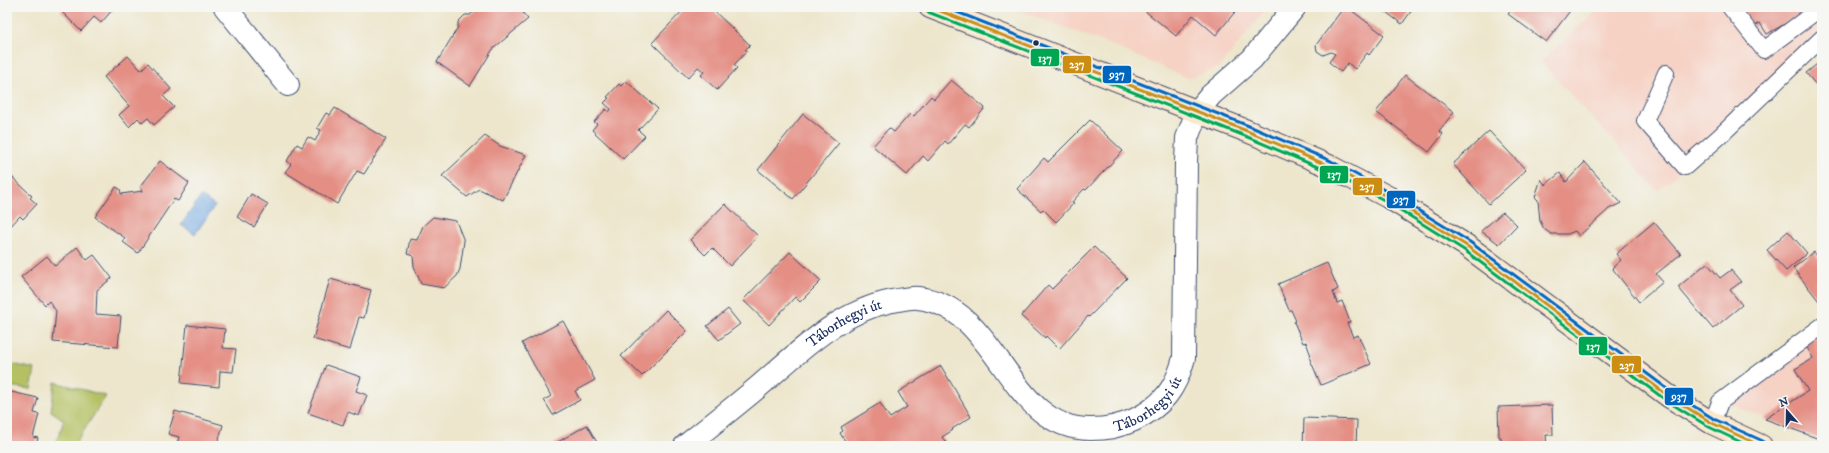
<svg xmlns="http://www.w3.org/2000/svg" width="1829" height="453" viewBox="0 0 1829 453" font-family="'IM FELL DW Pica',serif">
<style>
.built{fill:#f6d2c5}
.green{fill:#b4c164;stroke:#687861}
.water{fill:#72a9e1;stroke:#466ca0}
.building{fill:#e48e84}
.lines{fill:none;stroke-linecap:round;stroke-linejoin:round}
.lane-casing{stroke:#3a4a6e;stroke-width:18}
.street-casing{stroke:#3a4a6e;stroke-width:24}
.secondary-casing{stroke:#3a4a6e;stroke-width:24}
.lane{stroke:#fff;stroke-width:16}
.street{stroke:#fff;stroke-width:22}
.secondary{stroke:#ffe4c6;stroke-width:22}
.bus-1-casing{stroke:#f6f6f2;stroke-width:6}
.bus-2-casing{stroke:#f6f6f2;stroke-width:6}
.bus-3-casing{stroke:#f6f6f2;stroke-width:6}
.bus-1{stroke:#cb8e13;stroke-width:3}
.bus-2{stroke:#00a651;stroke-width:3}
.bus-3{stroke:#0065bd;stroke-width:3}
.bus-dot{fill:#1b2f5e;stroke:#f6f6f2;stroke-width:1.5}
.labels{text-anchor:middle;dominant-baseline:central;stroke-width:3;stroke-linejoin:round;paint-order:stroke}
.street-label{font-size:15px;fill:#1b2f5e;stroke:#f6f6f2}
.line-badge{stroke:#f6f6f2;stroke-width:1.5}
.badge-label{font-size:11px;text-anchor:middle;font-weight:bold;fill:#fff}
</style>
<rect width="100%" height="100%" fill="#f6f6f2"/>
<filter id="ink" filterUnits="userSpaceOnUse"><feTurbulence type="fractalNoise" baseFrequency=".025" numOctaves="2"/><feDisplacementMap in="SourceGraphic" scale="8" xChannelSelector="R" yChannelSelector="G"/><feConvolveMatrix kernelMatrix="1 2 1 2 8 2 1 2 1" color-interpolation-filters="sRGB"/></filter>
<filter id="wash" filterUnits="userSpaceOnUse"><feTurbulence type="fractalNoise" baseFrequency=".012" numOctaves="4" result="noise"/><feDisplacementMap in="SourceGraphic" scale="16" xChannelSelector="R" yChannelSelector="G"/><feGaussianBlur stdDeviation="0.9" result="paint"/><feColorMatrix in="noise" values="0 0 0 0 0 0 0 0 0 0 0 0 0 0 0 0 0 1.4 0 .05"/><feComposite in="paint" operator="in"/></filter>
<g filter="url(#wash)">
<rect width="100%" height="100%" fill="#ede6cc"/>
<path class="built" d="M1010,7H1268L1219,68L1188,78L1103,42Z
M1600,7H1822V47L1658,191L1541,62Z
M1822,328V440L1716,399Z"/>
<path class="green" d="M12,364L35,369L31,389L7,386V368Z
M55,382L106,396L74,446H55L64,420L51,411Z"/>
<path class="water" d="M201,196L215,206L195,234L181,225Z"/>
<g id="blocks">
<path class="building" d="M65,7H113L114,8L101,23L94,17L81,31L61,11Z
M479,7H518L528,19L493,49L470,86L437,62L458,27V22L465,15H470Z
M686,7H717L714,11L750,45L745,50L747,51L734,65L737,68L717,90L701,75L704,72L698,67L688,78L652,43Z
M1148,7H1239L1216,35L1193,15L1176,36L1145,11Z
M1344,7H1347L1384,35L1369,55L1367,53L1355,69L1348,63L1341,72L1329,62L1335,54L1331,52L1323,55L1317,51L1316,45Z
M1379,7H1414L1402,24Z
M1514,7H1573L1546,42L1508,14Z
M1742,7H1815L1767,34L1760,23L1753,27Z
M128,56L141,70L148,63L171,89L163,96L174,107L154,125L148,118L142,123L138,118L129,127L119,115L129,106L104,77Z
M1822,60V92L1806,73Z
M1405,75L1454,112L1439,131L1443,134L1429,152L1376,112Z
M951,80L985,108L969,127L965,124L948,144L945,141L928,161L923,156L907,175L873,146L889,128L894,132L911,113L914,116L931,96L934,99Z
M626,81L658,109L638,130L645,136L623,159L592,130L597,124L594,122L606,109L609,112L611,109L604,103L609,98L607,97L619,84L621,86Z
M335,108L386,139L364,174L357,171L337,204L285,172L291,164L287,161L297,144L302,147L308,137L315,141L321,130L317,128L326,113L330,115Z
M803,114L839,143L793,199L758,170Z
M1090,120L1123,151L1086,190L1084,189L1072,202L1074,203L1056,222L1043,209L1041,211L1017,189L1044,158L1048,162Z
M1489,131L1526,170L1489,204L1453,164Z
M485,136L500,146L526,155L503,200L479,189L467,197L442,176Z
M160,161L189,183L178,201L174,199L138,253L123,242L125,238L95,217L116,187L120,189L121,194L143,191L141,186Z
M1585,162L1621,203L1609,209L1579,236L1575,231L1568,234H1551L1544,229L1540,221L1538,200L1535,197L1541,179L1545,185L1560,173L1566,182Z
M9,174L32,196L30,198L37,204L23,219L20,216L7,230V176Z
M251,194L268,204L254,227L237,217Z
M725,204L758,236L730,266L712,248L705,255L690,240Z
M1503,212L1517,225L1499,244L1481,231Z
M433,217L456,221L464,241L460,269L457,276L444,288L421,284L414,266L413,256L407,254L410,239L417,240L423,226Z
M1654,222L1681,254L1656,274L1663,282L1639,302L1612,268L1621,260L1616,254Z
M1788,231L1807,253L1786,271L1767,250Z
M77,247L87,260L94,255L112,278L97,290L96,314L121,316L118,347L53,342L56,311L49,301L45,305L21,277L47,256L55,266Z
M1094,247L1127,278L1089,317L1088,316L1059,349L1046,336L1045,338L1021,316L1048,285L1052,289Z
M790,252L821,281L800,302L795,297L769,325L743,300Z
M1814,252L1822,262V305L1793,268Z
M1327,263L1338,289L1333,292L1337,303L1342,301L1350,322L1347,323L1353,337L1358,335L1371,364L1321,385L1309,357L1311,356L1306,342L1303,343L1294,322L1296,321L1291,310H1289L1278,284Z
M1707,263L1720,278L1731,270L1741,282L1730,290L1742,305L1713,329L1678,287Z
M330,279L371,290L364,318L359,317L350,350L313,339Z
M728,309L740,324L719,340L707,326Z
M666,310L687,331L642,376L621,356Z
M563,321L595,380L575,391L580,400L553,415L544,400L551,396L522,343Z
M187,325L225,329L223,348L236,349L233,372L220,371L219,387L181,383Z
M1822,334V440L1765,419L1808,391L1795,369L1813,358L1805,344Z
M326,365L361,377L356,391L367,395L359,416L348,412L343,425L308,413Z
M941,366L971,417L952,429L953,430L942,437L947,444L944,446H848L840,433L843,431L841,427L880,403L890,418L907,407L898,392Z
M7,391L38,398L34,413L39,414L33,437L38,438L36,446H7Z
M1552,405L1553,435H1546L1547,446H1501V437H1499L1498,407Z
M175,411L223,425L217,446H176L179,437L168,434Z
M1304,418L1357,420L1356,446H1303Z
M587,425L599,446H551Z"/>
</g>
</g>
<g filter="url(#ink)">
<use href="#blocks" fill-opacity="0" stroke="#3a4a6e" stroke-width="1"/>
<g class="lines">
<g class="lane-casing">
<path id="lane" d="M1730,7L1764,50L1822,7
M1666,73L1645,121L1685,167L1719,137L1822,38
M1712,423L1720,402L1822,326"/>
</g>
<g class="street-casing">
<g id="street">
<path d="M225,7L288,85"/>
<path id="s1" d="M685,446C709,427 733,408 757,388C798,353 837,312 892,301C900,300 910,297 918,298C1000,307 1007,430 1091,429C1106,429 1121,426 1134,420C1163,406 1176,388 1184,358L1186,162L1187,138L1197,112L1211,95L1252,59L1295,7"/>
</g>
</g>
<g class="secondary-casing">
<path id="secondary" d="M930,7L1247,131L1329,166L1388,197L1467,246L1670,397L1712,423L1761,446"/>
</g>
<use href="#lane" class="lane"/>
<use href="#street" class="street"/>
<use href="#secondary" class="secondary"/>
<g class="bus-1-casing">
<path id="bus-1" d="M930,7L1247,131L1329,166L1388,197L1467,246L1670,397L1712,423L1761,446"/>
</g>
<g class="bus-2-casing">
<path id="bus-2" d="M928,12L1245,136L1327,171L1386,201L1464,250L1667,401L1709,427L1749,446"/>
</g>
<g class="bus-3-casing">
<path id="bus-3" d="M944,7L1249,126L1331,161L1390,193L1470,242L1673,393L1714,419L1763,441"/>
</g>
<use href="#bus-1" class="bus-1"/>
<use href="#bus-2" class="bus-2"/>
<use href="#bus-3" class="bus-3"/>
</g>
</g>
<circle class="bus-dot" cx="1036" cy="43" r="3.5"/>
<g class="labels">
<g class="street-label">
<text stroke="none"><textPath href="#s1" startOffset="202">Táborhegyi út</textPath></text>
<text stroke="none"><textPath href="#s1" startOffset="572">Táborhegyi út</textPath></text>
</g>
</g>
<g class="line-badge">
<rect x="1030" y="48" width="30" height="19" rx="4" fill="#00a651"/>
<rect x="1062" y="55" width="30" height="19" rx="4" fill="#cb8e13"/>
<rect x="1102" y="65" width="30" height="19" rx="4" fill="#0065bd"/>
<rect x="1319" y="165" width="30" height="19" rx="4" fill="#00a651"/>
<rect x="1352" y="177" width="31" height="19" rx="4" fill="#cb8e13"/>
<rect x="1386" y="190" width="30" height="19" rx="4" fill="#0065bd"/>
<rect x="1578" y="336" width="30" height="20" rx="4" fill="#00a651"/>
<rect x="1611" y="355" width="31" height="19" rx="4" fill="#cb8e13"/>
<rect x="1664" y="387" width="30" height="19" rx="4" fill="#0065bd"/>
</g>
<g class="badge-label">
<text x="1045" y="62">137</text>
<text x="1077" y="68">237</text>
<text x="1117" y="78">937</text>
<text x="1334" y="178">137</text>
<text x="1367" y="190">237</text>
<text x="1401" y="203">937</text>
<text x="1593" y="350">137</text>
<text x="1627" y="369">237</text>
<text x="1679" y="400">937</text>
</g>
<rect width="1829" height="453" fill="none" stroke="#f6f6f2" stroke-width="24"/>
<g transform="translate(1787 411) rotate(340)" stroke="#f6f6f2" stroke-width="3" paint-order="stroke">
<path d="M0-3L7 15L0 10L-7 15Z" fill="#1b2f5e"/>
<text y="-6" font-size="11" font-weight="bold" text-anchor="middle" fill="#1b2f5e">N</text>
</g>
</svg>
